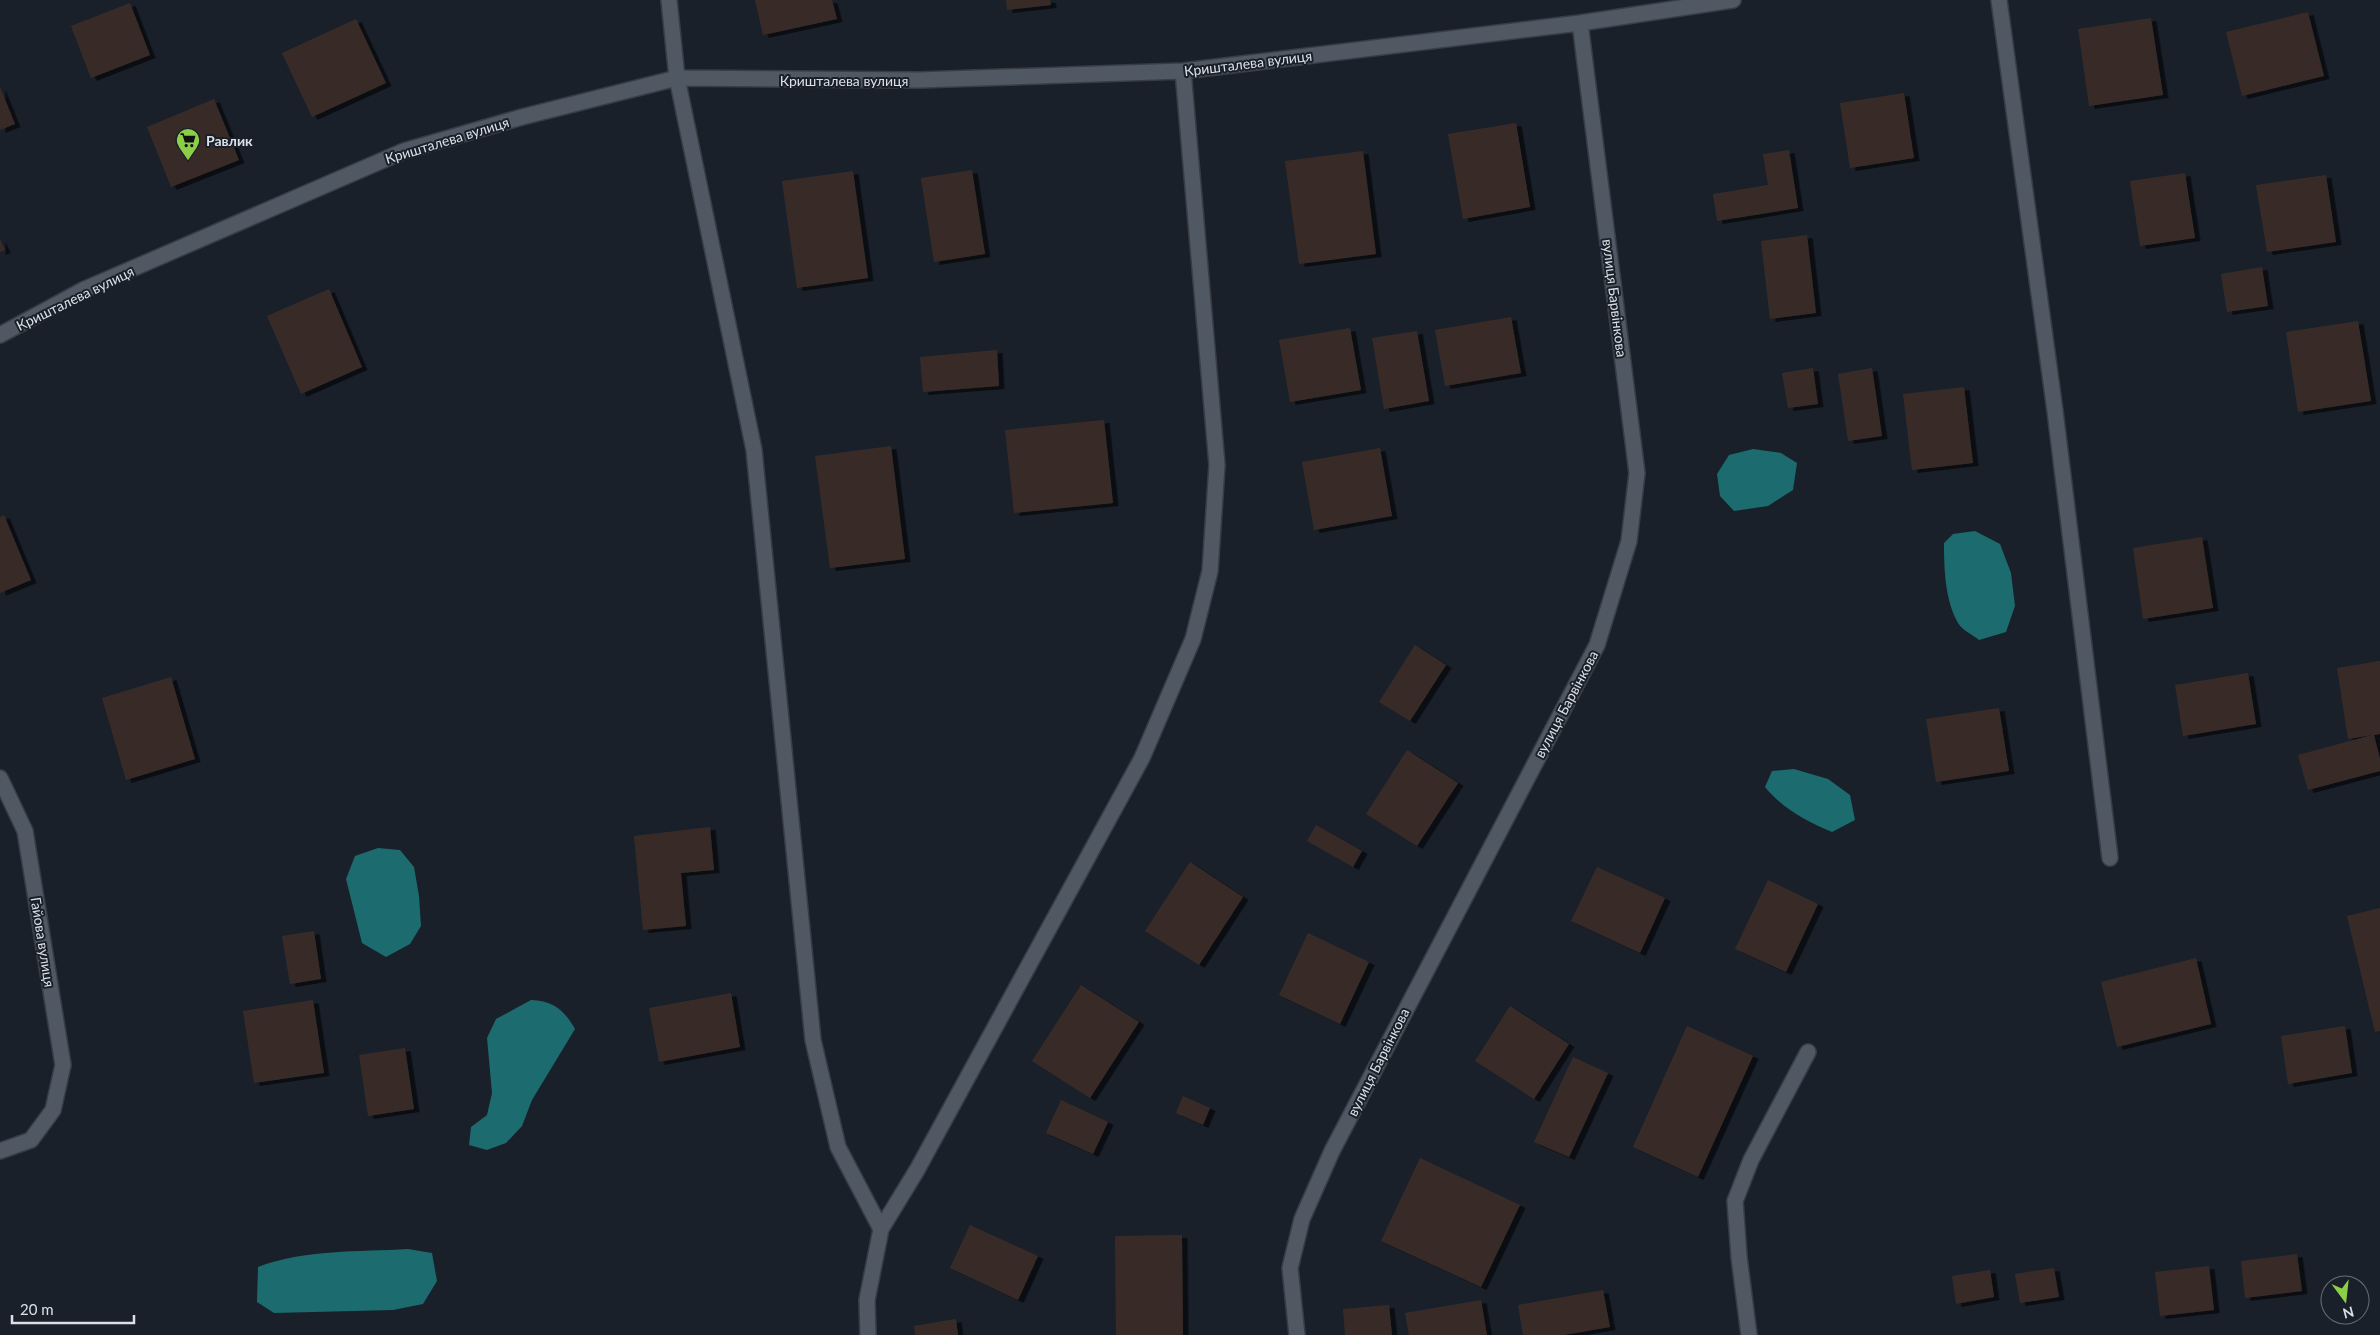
<svg xmlns="http://www.w3.org/2000/svg" width="2380" height="1335" viewBox="0 0 2380 1335" font-family="Lato,sans-serif">
<style>
.water{fill:#1c6b6e}
.building{fill:#392c27;filter:url(#shadow)}
.lines{fill:none;stroke-linecap:round;stroke-linejoin:round}
.minor-casing{stroke:#383d45;stroke-width:18}
.minor{stroke:#4f5863;stroke-width:15}
.labels{text-anchor:middle;dominant-baseline:central;stroke-width:4;stroke-linejoin:round;paint-order:stroke}
.street-label{font-size:14px;fill:#dbe0e6;stroke:#19202a}
.poi-label{font-size:14px;font-weight:bold;fill:#dbe0e6;stroke:#19202a;text-anchor:start}
</style>
<defs>
<filter id="shadow"><feDropShadow dx="5.5" dy="3" stdDeviation="0" flood-color="#0009"/></filter>
</defs>
<rect width="100%" height="100%" fill="#19202a"/>
<path class="water" d="M1753,449L1781,453L1797,463L1793,490L1768,506L1734,511L1720,496L1717,474L1729,455Z
M1975,531L2000,544L2011,573L2015,606L2006,632L1979,640C1973,635 1962,630 1958,623C1945,600 1944,569 1944,543L1953,534Z
M1794,769L1828,779L1850,795L1855,820L1832,832C1806,821 1783,809 1765,787L1772,771Z
M378,848L400,850L414,867L419,896L421,926L410,944L386,957L362,943L346,879L355,856Z
M531,1000C554,1001 564,1010 575,1029L532,1100L522,1126L506,1143L487,1150L469,1145L471,1127L487,1115L492,1093L487,1038L496,1019Z
M408,1249L432,1253L437,1281L423,1304L393,1310L274,1313L257,1302L258,1267C305,1249 359,1252 408,1249Z"/>
<path class="building" d="M755,0H832L837,19L763,35Z
M1006,0H1050L1051,5L1007,10Z
M130,3L150,55L91,78L71,26Z
M2308,12L2324,76L2242,96L2226,32Z
M2151,18L2163,95L2089,106L2078,29Z
M356,19L386,83L312,117L282,53Z
M0,87L15,124L0,130Z
M1904,93L1914,158L1850,168L1840,103Z
M214,99L239,160L171,187L147,127Z
M1516,123L1530,207L1463,219L1448,134Z
M1789,150L1798,208L1717,221L1713,194L1768,185L1763,154Z
M1363,151L1376,254L1299,264L1285,161Z
M972,170L985,254L934,262L921,178Z
M853,171L868,278L797,288L782,181Z
M2185,173L2195,238L2140,246L2130,181Z
M2326,175L2336,242L2267,252L2256,185Z
M1807,235L1816,313L1770,319L1761,241Z
M0,239L5,250L0,252Z
M2262,267L2268,306L2227,312L2221,274Z
M329,289L362,367L301,394L267,316Z
M1511,317L1521,373L1445,386L1435,330Z
M2358,321L2371,401L2298,412L2286,332Z
M1350,328L1361,390L1290,402L1279,340Z
M1417,331L1429,401L1384,409L1372,338Z
M997,350L999,386L923,392L920,357Z
M1813,368L1818,404L1788,408L1782,373Z
M1872,368L1882,436L1848,441L1838,374Z
M1964,387L1973,463L1912,470L1903,394Z
M1104,420L1113,503L1014,513L1005,430Z
M891,446L905,559L830,568L815,456Z
M1380,448L1392,516L1314,530L1302,462Z
M4,515L31,580L0,593V517Z
M2202,537L2213,608L2143,619L2133,548Z
M1415,645L1446,665L1410,721L1379,702Z
M2380,661V734L2374,735L2380,759V771L2308,790L2298,755L2372,735L2348,739L2337,668Z
M2248,673L2256,724L2183,736L2175,685Z
M171,677L195,759L126,780L102,698Z
M1999,708L2009,771L1936,782L1926,719Z
M1407,750L1458,783L1417,846L1366,814Z
M1316,825L1362,851L1353,867L1307,841Z
M710,827L714,870L681,873L686,926L643,930L634,836Z
M1190,862L1243,897L1199,965L1145,931Z
M1597,867L1665,898L1640,953L1571,921Z
M1768,880L1818,904L1786,972L1735,949Z
M2380,908V1031L2375,1032L2347,916Z
M314,931L321,979L290,984L282,936Z
M1308,933L1369,962L1340,1024L1279,995Z
M2196,958L2211,1024L2117,1047L2101,982Z
M1081,985L1139,1022L1090,1098L1032,1061Z
M731,993L740,1047L659,1062L649,1008Z
M313,1000L324,1073L254,1083L243,1011Z
M1510,1006L1569,1044L1534,1099L1475,1061Z
M1687,1026L1753,1056L1698,1177L1633,1147Z
M2345,1026L2352,1073L2288,1084L2281,1036Z
M405,1048L414,1109L368,1116L359,1055Z
M1573,1057L1608,1073L1569,1157L1534,1142Z
M1183,1096L1210,1108L1203,1125L1176,1113Z
M1061,1100L1108,1122L1093,1154L1046,1133Z
M1420,1158L1520,1205L1481,1287L1381,1241Z
M970,1225L1038,1256L1018,1300L950,1268Z
M1182,1235L1183,1335H1116L1115,1236Z
M2297,1254L2302,1291L2245,1298L2241,1261Z
M2209,1266L2214,1310L2160,1316L2155,1272Z
M2054,1268L2059,1297L2020,1303L2015,1274Z
M1990,1270L1994,1297L1956,1304L1952,1276Z
M1603,1290L1610,1327L1564,1335H1523L1518,1305Z
M1481,1300L1487,1335H1409L1405,1313Z
M1389,1305L1392,1335H1345L1343,1309Z
M956,1319L958,1335H915L914,1326Z"/>
<g class="lines">
<g class="minor-casing">
<path id="minor" d="M669,0L677,78L754,450L813,1040L838,1147L881,1229
M1999,0L2055,411L2110,858
M0,335L83,290L404,151L522,117L677,78L919,80L1183,71L1580,23L1733,0
M0,778L25,831L63,1065L53,1110L31,1140L0,1151
M868,1335L867,1300L881,1229L917,1170L1142,758L1193,639L1210,571L1217,465L1183,71
M1297,1335L1290,1268L1302,1219L1332,1151L1597,645L1629,541L1637,473L1580,23
M1749,1335L1739,1257L1735,1201L1751,1160L1808,1052"/>
</g>
<use href="#minor" class="minor"/>
</g>
<defs>
<g id="supermarket-pin" transform="scale(1.25)"><path d="M0 17L-7.5 6A9.5 9.5 0 1 1 7.5 6Z" fill="#8cce45" stroke="#19202a"/><path d="M-6-5.5h2.5l.6 2H6L4.5 2H-2.5L-4.4-4H-6ZM-1.5 3.2a1.3 1.3 0 1 0 .1 0ZM3 3.2a1.3 1.3 0 1 0 .1 0Z" fill="#111"/></g>
</defs>
<g fill-rule="evenodd">
<use href="#supermarket-pin" x="188" y="140"/>
</g>
<g class="labels">
<g class="street-label">
<text transform="translate(1248 63) rotate(-7)">Кришталева вулиця</text>
<text x="844" y="80">Кришталева вулиця</text>
<text transform="translate(447 140) rotate(-17)">Кришталева вулиця</text>
<text transform="translate(75 298) rotate(-26)">Кришталева вулиця</text>
<text transform="translate(1615 298) rotate(83)">вулиця Барвінкова</text>
<text transform="translate(1566 704) rotate(-62)">вулиця Барвінкова</text>
<text transform="translate(43 942) rotate(81)">Гайова вулиця</text>
<text transform="translate(1378 1062) rotate(-63)">вулиця Барвінкова</text>
</g>
<g class="poi-label">
<text x="206" y="140">Равлик</text>
</g>
</g>
<g transform="translate(2345 1300) rotate(165)"><circle r="24" fill="#19202a" stroke="#676d75"/>
<path d="M0-4L9 19L0 12L-9 19Z" fill="#8cce45"/>
<text y="-8" font-size="14" font-weight="bold" text-anchor="middle" fill="#dbe0e6">N</text>
</g>
<path d="M12 1315v8h122v-8" fill="none" stroke="#dbe0e6" stroke-width="2.5"/>
<text x="20" y="1315" font-size="15" fill="#dbe0e6" stroke="#19202a" stroke-width="4" paint-order="stroke">20 m</text>
</svg>
